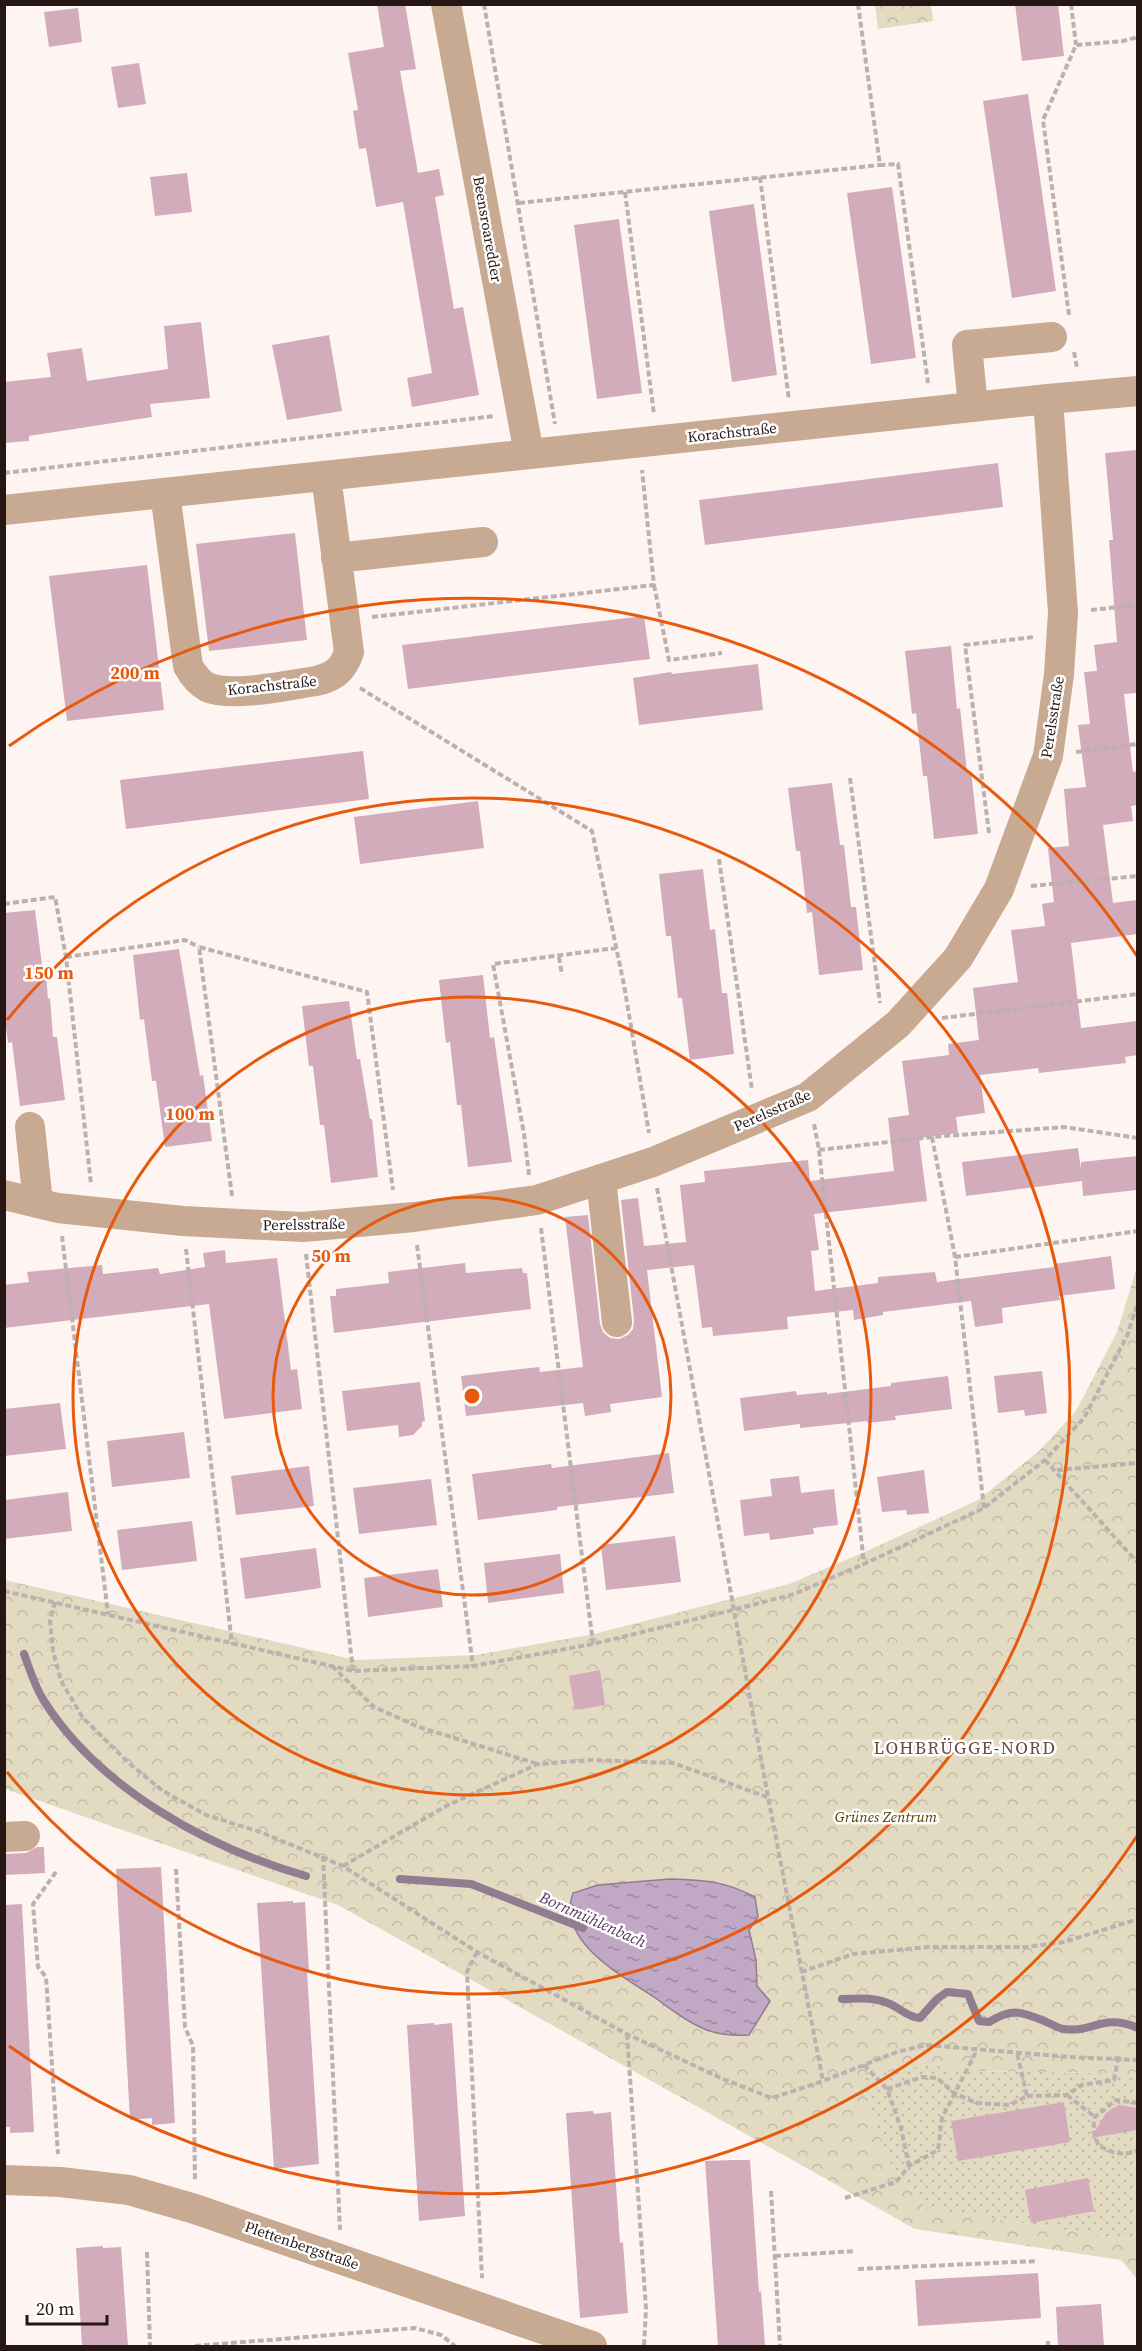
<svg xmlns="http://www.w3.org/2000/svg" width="1142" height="2351" viewBox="0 0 1142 2351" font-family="'Source Serif 4',serif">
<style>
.grass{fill:url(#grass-dots)}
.forest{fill:url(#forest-crowns)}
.water{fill:url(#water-ripples);stroke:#927c90;stroke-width:1.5}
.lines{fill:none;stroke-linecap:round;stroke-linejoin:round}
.stream{stroke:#927c90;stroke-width:8}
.building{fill:#d2acba}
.path{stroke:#bcb1af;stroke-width:4;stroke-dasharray:6 3;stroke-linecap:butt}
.minor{stroke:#c8a992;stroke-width:30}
.ring{fill:none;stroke:#e8590c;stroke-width:3}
.labels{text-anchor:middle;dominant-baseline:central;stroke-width:5;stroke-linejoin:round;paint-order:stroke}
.street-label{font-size:15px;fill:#261715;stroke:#fff}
.park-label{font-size:15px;font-style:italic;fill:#534000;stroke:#fff}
.water-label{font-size:16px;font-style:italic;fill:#5a375f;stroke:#fff}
.quarter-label{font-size:18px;letter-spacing:1.5px;fill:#6c4945;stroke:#fff}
.centre{fill:#e8590c;stroke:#fff;stroke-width:3}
.ring-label{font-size:18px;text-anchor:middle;font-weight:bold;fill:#e8590c;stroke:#fff;stroke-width:5;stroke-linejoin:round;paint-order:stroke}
</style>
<defs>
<pattern id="grass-dots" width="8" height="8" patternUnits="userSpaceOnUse" patternTransform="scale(1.5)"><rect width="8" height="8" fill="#e3dac2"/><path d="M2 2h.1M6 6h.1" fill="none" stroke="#c3baa6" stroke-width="1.8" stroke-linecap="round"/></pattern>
<pattern id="forest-crowns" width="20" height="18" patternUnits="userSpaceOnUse" patternTransform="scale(1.5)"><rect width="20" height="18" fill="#e3dac2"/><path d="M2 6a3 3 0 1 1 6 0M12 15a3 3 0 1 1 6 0" fill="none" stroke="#c3baa6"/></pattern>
<pattern id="water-ripples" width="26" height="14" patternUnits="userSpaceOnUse" patternTransform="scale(1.5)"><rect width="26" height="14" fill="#c1a8c4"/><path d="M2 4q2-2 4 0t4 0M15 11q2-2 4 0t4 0" fill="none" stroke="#9d889e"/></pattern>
</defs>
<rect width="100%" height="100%" fill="#fef5f3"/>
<path class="grass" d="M927,2064L966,2071L1112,2073L1137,2076V2241L925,2208L890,2163L868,2103L863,2077Z"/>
<path class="forest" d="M875,5H931L933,21L878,29Z
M1137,1267V2076L1112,2073L966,2071L927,2064L863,2077L868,2103L890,2163L925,2208L1137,2241V2279L1121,2260L915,2229L338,1905L5,1789V1580L356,1660L476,1655L594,1634L789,1584L867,1551L978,1500L1039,1451L1076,1411L1117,1332Z"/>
<path class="water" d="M670,1879C704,1880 725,1881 755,1897L758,1917L749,1930L756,1960L757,1986L770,2001L749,2035C732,2036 715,2035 700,2027C684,2020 668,2007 654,1997C621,1975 556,1941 573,1893L598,1885Z"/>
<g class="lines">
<path class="stream" d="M24,1654C30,1670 35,1687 44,1701C100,1789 208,1848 306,1876
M400,1879L471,1884L583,1928
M842,1999C860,1998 878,1997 894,2006C903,2011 909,2017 920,2018L937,1999L947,1992L968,1994L979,2021L989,2022C1015,2006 1025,2013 1051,2024C1055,2026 1060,2029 1064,2029C1094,2033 1102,2013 1138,2028"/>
</g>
<path class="building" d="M377,4H405L416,69L400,71L418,173L439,169L444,195L435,197L454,309L463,307L479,395L412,407L407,378L432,373L403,202L376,207L366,148L359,149L353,111L358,110L348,53L384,47Z
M1015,4H1058L1064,56L1022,61Z
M78,8L82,42L49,47L44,12Z
M139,63L146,104L118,108L111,67Z
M1028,94L1056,291L1012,298L983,101Z
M187,173L192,212L155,216L150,177Z
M892,187L916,358L871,364L847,193Z
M754,204L777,375L732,382L709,211Z
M619,219L642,393L597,399L574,225Z
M201,322L210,398L150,404L152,417L29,436V441L4,443V382L51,377L47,353L82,348L87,381L168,369L164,326Z
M329,335L342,411L287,420L272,345Z
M1137,450V693L1124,694L1133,772L1137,771V805L1131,806L1133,821L1103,825L1113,903L1137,900V934L1071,943L1081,1028L1137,1021V1055L1125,1057L1126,1063L1039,1073L1038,1068L980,1075L985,1113L956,1117L958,1133L919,1138L927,1201L814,1214L819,1250L811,1251L815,1291L878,1283V1277L935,1272L937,1282L1054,1267V1264L1111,1256L1115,1289L1059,1296L1060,1300L1002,1308L1003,1323L975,1327L971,1301L883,1312V1315L854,1320L853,1310L787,1317L788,1329L713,1336L712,1327L702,1328L694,1265L647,1270L662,1397L610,1404L611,1412L585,1416L583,1403L466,1416L461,1376L539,1367L540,1372L583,1367L565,1217L588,1215L600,1324L603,1332L610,1338L619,1339L628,1335L633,1329L634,1320L621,1200L638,1198L644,1246L686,1242L680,1185L705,1182L704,1171L808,1160L810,1181L894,1171L888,1118L909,1115L902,1061L949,1055L948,1044L979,1040L973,988L1018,982L1011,930L1045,926L1042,904L1054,902L1048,848L1069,846L1064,789L1086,787L1078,725L1090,724L1084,672L1097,671L1094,645L1117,642L1109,540H1113L1105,453Z
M998,463L1003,507L705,545L699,500Z
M295,533L307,640L209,651L196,544Z
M147,565L164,710L67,721L49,576Z
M644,616L650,659L408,689L402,645Z
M951,646L957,709L960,708L967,772L971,771L978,834L934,839L927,776H923L916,713L912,714L905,651Z
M758,664L763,710L639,725L633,678L671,672L672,674Z
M363,751L369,799L126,829L120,780Z
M832,783L840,845H844L851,907H856L863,970L819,975L812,912L807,913L800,851H796L788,788Z
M478,801L484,848L360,864L354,817Z
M703,869L710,930L715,929L722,993H727L734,1054L690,1060L682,998H678L671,936H666L659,874Z
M35,910L43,973H46L48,999L50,998L53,1037H57L65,1100L20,1106L12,1042L8,1043L4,1011V913Z
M179,949L200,1076L203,1075L212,1141L165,1147L156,1081H152L144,1019L140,1020L133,955Z
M483,975L490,1038L494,1037L512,1162L468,1167L461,1105H457L450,1042L446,1043L439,980Z
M349,1001L357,1059H360L370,1119H372L378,1177L331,1183L324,1125H320L313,1066H309L302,1006Z
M1078,1148L1081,1170V1162L1137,1156V1190L1083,1196L1082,1181L966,1196L962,1162Z
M225,1250L226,1263L277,1258L291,1370L297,1369L302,1409L224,1419L209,1304L4,1328V1285L29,1282L27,1272L102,1265L103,1274L158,1268L160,1274L205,1267L203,1253Z
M465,1263L466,1273L522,1268L523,1273H527L531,1309L334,1333L330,1296H336V1289L389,1283L388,1272Z
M1042,1371L1047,1413L1025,1416L1024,1410L998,1413L994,1376Z
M948,1376L952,1409L895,1416L896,1420L867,1423V1421L800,1428V1424L744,1431L740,1398L796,1391L797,1395L827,1392V1394L891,1386V1383Z
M420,1382L425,1421L422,1422V1426L413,1435L399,1437L398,1425L347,1431L342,1391Z
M60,1403L66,1449L4,1456V1409Z
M184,1432L190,1478L112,1487L107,1441Z
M669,1453L674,1493L557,1507V1510L478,1520L472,1474L551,1464L552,1468Z
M309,1466L314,1506L236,1515L231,1476Z
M924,1470L929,1513L907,1515L906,1510L882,1512L877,1477Z
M799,1476L801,1493L834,1489L838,1525L813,1528L814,1534L770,1540L769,1533L744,1536L740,1500L772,1496L770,1479Z
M431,1479L437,1525L359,1534L353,1488Z
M68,1492L72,1531L4,1539V1500Z
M192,1521L197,1561L122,1570L117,1530Z
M675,1536L681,1582L606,1590L601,1545Z
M316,1548L321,1588L245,1599L240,1558Z
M560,1554L564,1593L488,1603L484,1563Z
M438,1569L443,1607L368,1617L364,1578Z
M600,1670L605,1705L575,1710L569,1676Z
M37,1847H44L45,1873L4,1875V1854L26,1853Z
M161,1867L175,2123L152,2125V2118L130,2120L116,1869Z
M293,1901V1903L305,1902L309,1972H307L319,2164L274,2169L257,1903Z
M22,1904L34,2132L10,2133V2127H4V1905Z
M434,2023V2025L452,2023L465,2216L419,2221L407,2025Z
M1064,2102L1070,2142L958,2161L951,2121Z
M1119,2105L1137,2108V2130L1091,2138L1106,2113Z
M593,2111L594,2114L611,2112L620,2243L623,2242L628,2313L580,2318L566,2113Z
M733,2160H750L759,2292L761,2291L765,2346H718L705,2161Z
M1088,2178L1094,2211L1031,2223L1025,2190Z
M103,2246V2248L121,2247L128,2346H82L76,2248Z
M1038,2273L1041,2318L918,2326L915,2280Z
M1101,2304L1104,2346H1058L1056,2307Z"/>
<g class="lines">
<path class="path" d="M484,4L555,424
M858,4L880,165L898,164L928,383
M1071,4L1076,45
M760,177L789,400
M625,192L654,414
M519,203L880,165
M1069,315L1043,120L1076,45L1123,41L1138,37
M1074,352L1077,368
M4,473L495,416
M654,585L669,660L722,653
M1091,610L1138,605
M372,617L654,585L642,470
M360,688L592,831L624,985L649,1133
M1076,752L1138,744
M850,778L880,1003
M989,833L965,645L1034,637
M719,859L752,1090
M1031,886L1138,876
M4,904L55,897L66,957L91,1184
M66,957L185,940L199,947
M559,957L562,975
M942,1018L1138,994
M814,1124L819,1150L864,1564
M932,1137L955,1257L984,1508
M819,1150L932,1137L1064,1127L1138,1138
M529,1175L524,1134L493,964L616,948
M657,1188L768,1797L823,2081
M232,1196L199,947L367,992L393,1190
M541,1228L593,1644
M62,1236L108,1614
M417,1245L473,1666
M186,1249L232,1644
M306,1254L353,1671
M955,1257L1138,1231
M1045,1460L1138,1563
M1057,1470L1138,1463
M4,1591L353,1671L473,1666L593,1644L733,1610L794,1594L864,1564L984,1508L1045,1460L1084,1418L1127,1336L1138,1302
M55,1602L50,1621L53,1651L61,1681L83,1718L130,1764L163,1791L206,1815L260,1832L343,1866L477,1952L627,2034L723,2079L772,2098L823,2081L897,2052L926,2045L1069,2057L1138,2060
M332,1666L374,1707L419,1727L538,1764
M323,1856L340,2230
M343,1866L448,1805L538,1764L591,1760L673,1763L767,1797
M176,1869L185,2027L193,2046L195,2181
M56,1872L33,1904L38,1967L46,1977L58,2154
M477,1952L467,1972L482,2278
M801,1972L853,1954L929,1947H1027L1064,1942L1138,1919
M627,2034L646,2309L644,2346
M864,2065L887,2089L901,2128L909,2166
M887,2089L922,2077L937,2078L954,2093L976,2103L1010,2105L1027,2096L1017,2053
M1067,2095L1095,2117
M1027,2096L1067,2095L1082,2085L1114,2080L1118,2059
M1138,2103L1116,2100L1095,2117L1093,2129L1098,2145C1112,2153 1122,2157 1138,2150
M771,2191L780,2346
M845,2198L896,2182L909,2166L938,2150L942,2118L977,2050
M147,2252L150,2346
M775,2256L855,2251
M858,2269L1038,2261
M1048,2341V2346
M195,2346L415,2328L441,2335L455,2346"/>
<path class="minor" d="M446,4L529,454
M973,407L967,345L1052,337
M165,493L188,666C193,675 198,682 207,687C231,698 289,685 316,681C334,677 343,670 349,652L326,476
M4,510L1048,399L1138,391
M336,558L483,542
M30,1127L38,1203
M601,1179L617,1322
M4,1195L58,1208L183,1221L303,1227L414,1217L537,1200L653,1162L808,1097L898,1024L958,958L999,889L1048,756L1059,674L1063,613L1048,399
M4,1837L25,1836
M4,2180L60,2182L129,2190L195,2209L592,2346"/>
</g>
<g class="ring">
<circle cx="472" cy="1396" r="199"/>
<circle cx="472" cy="1396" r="399"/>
<path d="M7 1020A598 598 0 1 1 7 1772"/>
<path d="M1137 1836A798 798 0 0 1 9 2046M9 746A798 798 0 0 1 1137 956"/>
</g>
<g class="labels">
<g class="street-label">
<text transform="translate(488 229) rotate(80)">Beensroaredder</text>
<text transform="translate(732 432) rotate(-6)">Korachstraße</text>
<text transform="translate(272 685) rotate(-6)">Korachstraße</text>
<text transform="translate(1052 717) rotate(-81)">Perelsstraße</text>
<text transform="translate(772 1110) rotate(-24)">Perelsstraße</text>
<text transform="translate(304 1224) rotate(-1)">Perelsstraße</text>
<text transform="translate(302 2245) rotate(19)">Plettenbergstraße</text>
</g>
<g class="park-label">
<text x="886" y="1816">Grünes Zentrum</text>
</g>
<g class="water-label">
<text transform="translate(593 1919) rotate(24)">Bornmühlenbach</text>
</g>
<g class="quarter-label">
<text x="965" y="1747">LOHBRÜGGE-NORD</text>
</g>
</g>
<circle cx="472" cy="1396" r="9" class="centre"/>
<g class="ring-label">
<text x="135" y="679">200 m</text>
<text x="49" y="979">150 m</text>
<text x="190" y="1120">100 m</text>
<text x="331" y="1262">50 m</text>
</g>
<rect width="1142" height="2351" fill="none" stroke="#261715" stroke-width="12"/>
<path d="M27 2315v9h80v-9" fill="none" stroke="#261715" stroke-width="3"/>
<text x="36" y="2315" font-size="18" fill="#261715" stroke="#ffffff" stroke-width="4.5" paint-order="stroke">20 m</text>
</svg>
